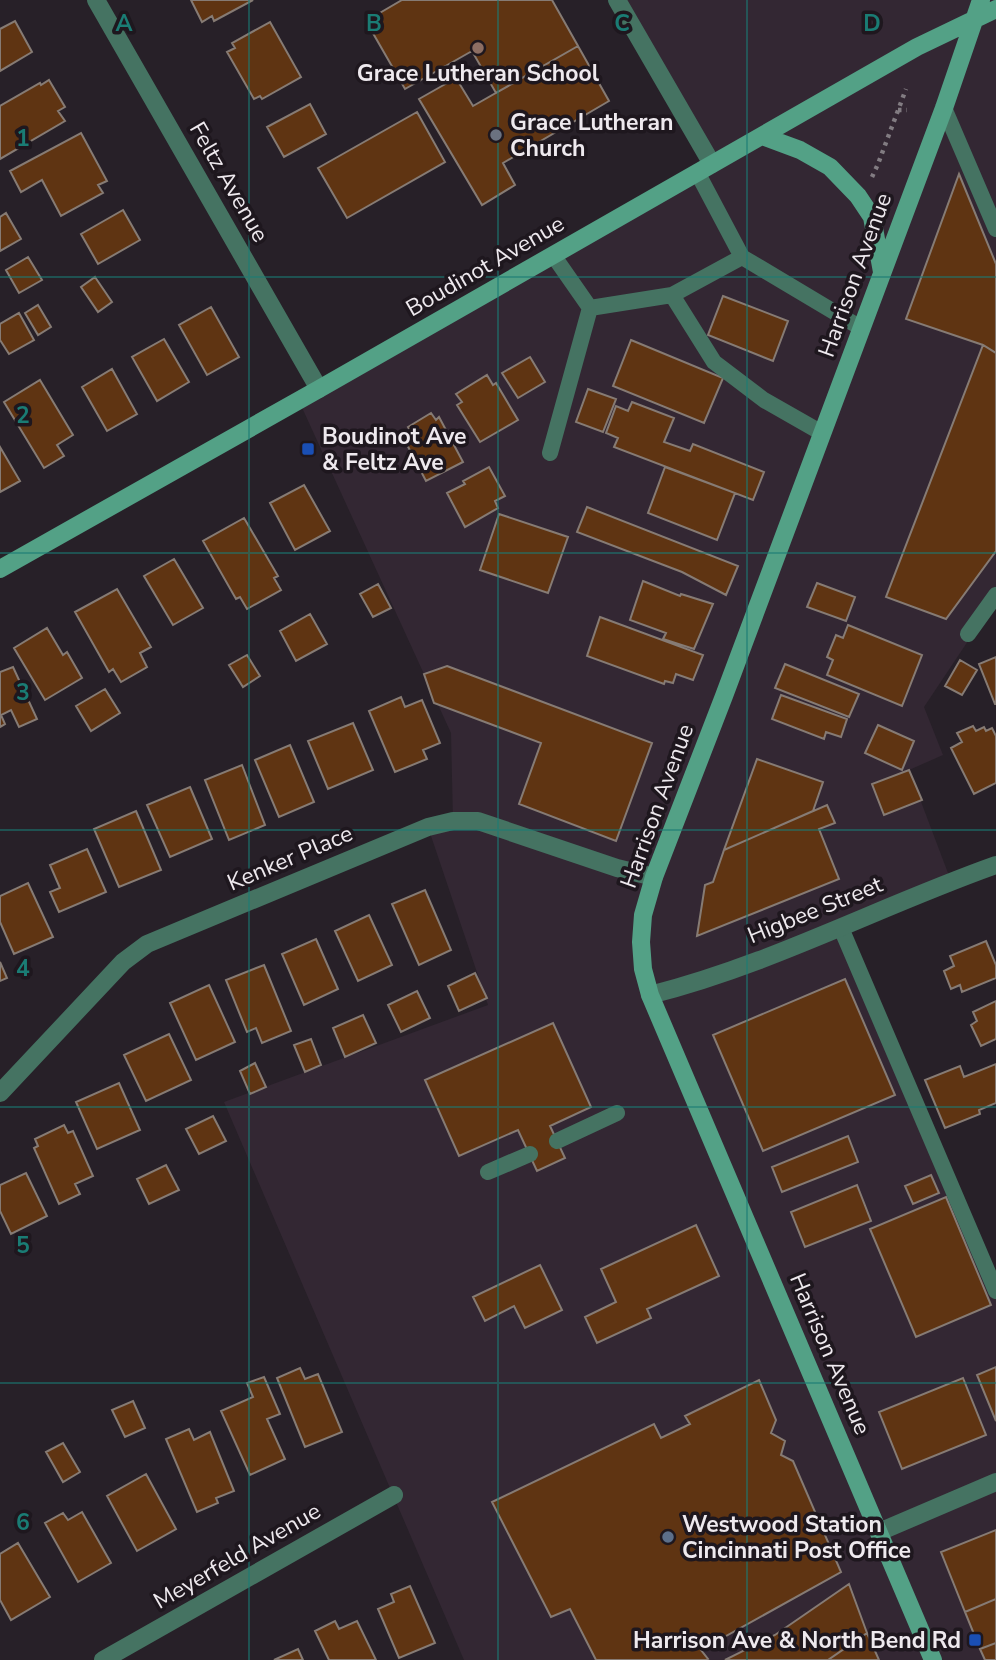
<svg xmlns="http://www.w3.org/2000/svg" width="996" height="1660" viewBox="0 0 996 1660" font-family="'Nunito Sans',sans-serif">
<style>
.built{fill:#332733}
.building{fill:#5f3412;stroke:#867b74;stroke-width:2}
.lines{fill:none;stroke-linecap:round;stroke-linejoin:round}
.path{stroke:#827c82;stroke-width:4.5;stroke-dasharray:3.5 5;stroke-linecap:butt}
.lane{stroke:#457362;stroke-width:16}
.street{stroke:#457362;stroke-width:18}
.secondary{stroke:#53a186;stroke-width:18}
.grid{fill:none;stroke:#1a7c74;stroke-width:2;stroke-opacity:0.55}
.education-dot{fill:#8d6e63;stroke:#1e171e;stroke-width:2.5}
.worship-dot{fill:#6b7280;stroke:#1e171e;stroke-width:2.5}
.transit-dot{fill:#1a4fb4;stroke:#1e171e;stroke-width:2.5}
.service-dot{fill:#5c6f8a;stroke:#1e171e;stroke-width:2.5}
.labels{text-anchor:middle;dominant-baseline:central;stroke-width:7;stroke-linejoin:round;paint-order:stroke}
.poi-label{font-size:23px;font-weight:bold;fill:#eee9ee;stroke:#1e171e;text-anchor:start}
.street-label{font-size:23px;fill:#eee9ee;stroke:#1e171e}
.grid-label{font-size:23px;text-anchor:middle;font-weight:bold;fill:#1a7c74;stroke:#1e171e;stroke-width:7;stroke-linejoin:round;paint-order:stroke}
</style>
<rect width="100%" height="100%" fill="#272028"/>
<path class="built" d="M617,0H996V599L924,707L943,755L909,770L951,881L841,929L996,1291V1660H464L224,1102L488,1005L428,827L453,821L451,733L299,401L712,164Z"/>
<path class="building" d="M191,0H253L214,21L212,16L202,22Z
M402,0H552L578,46L496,93L472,51L405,89L366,21Z
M15,21L32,52L0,71V29Z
M270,22L301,77L262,99L260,96L254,99L227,52L235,48L232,43Z
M578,46L609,101L503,163L515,185L482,205L419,99L456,78L473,106Z
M49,80L65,107L58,111L65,121L0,159V106L40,83L41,85Z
M310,104L326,134L284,157L267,127Z
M417,112L445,162L347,218L318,168Z
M81,133L107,181L98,185L103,193L61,216L42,180L21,192L10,171Z
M959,174L996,264V353L983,345L906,319Z
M123,210L140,240L98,264L81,234Z
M6,213L21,239L0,251V217Z
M28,257L42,280L19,293L6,270Z
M95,277L112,302L98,312L81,287Z
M723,296L788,321L773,361L708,335Z
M38,305L51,327L38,335L25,313Z
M211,307L239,357L207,375L179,325Z
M19,313L34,340L9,354L0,340V324Z
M164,339L189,382L157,401L132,357Z
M631,340L723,378L704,423L613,386Z
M983,345L996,353V551L946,619L886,597Z
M530,357L545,382L518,398L502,373Z
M112,369L137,414L107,431L82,387Z
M487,375L493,385L496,383L518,420L480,442L457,405L462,402L456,394Z
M40,380L73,435L57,445L64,456L44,468L4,402Z
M588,389L616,399L603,432L576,422Z
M632,402L674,418L664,442L690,451L693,444L764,472L753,500L614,447L618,438L606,433L616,406L628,411Z
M431,413L436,420L439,417L463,462L426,481L403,437L411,432L408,427Z
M0,447L20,481L0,492Z
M489,467L505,496L495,501L498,508L465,527L447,493L465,484L463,481Z
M665,467L735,493L717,540L648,513Z
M304,485L330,531L295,550L270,503Z
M587,507L738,566L726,595L682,572L577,532Z
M499,514L568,537L548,593L480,570Z
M244,518L278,576L274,578L281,590L247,609L240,597L236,599L203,541Z
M174,559L203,608L173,625L144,576Z
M643,581L680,596L681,594L713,604L694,649L663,639L666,633L630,620Z
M817,583L855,597L846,621L807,607Z
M378,584L391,608L373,617L360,594Z
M117,589L151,647L140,653L147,667L121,682L113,669L109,672L75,612Z
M310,614L327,644L296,661L280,631Z
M600,617L703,655L693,680L676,674L673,683L665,681L664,684L587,656Z
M848,625L922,655L902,706L827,675L833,660L827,657L836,635L843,638Z
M47,628L63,655L67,652L82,678L45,700L14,648Z
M247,655L260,676L243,687L229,665Z
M996,657V704H995L979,664Z
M960,660L977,670L962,695L945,686Z
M785,664L859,694L849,717L775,688Z
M447,666L652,743L616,841L519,804L541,743L434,703L424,674Z
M13,667L37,719L19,727L11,710L1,715L5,724L0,727V672Z
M105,689L120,713L91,731L76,706Z
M781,695L847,719L841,737L826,732L824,739L772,719Z
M401,697L405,707L422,700L440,743L423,750L427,759L395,772L369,711Z
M353,723L373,770L328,789L308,741Z
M878,725L914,741L902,770L865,753Z
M973,726L976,731L984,727L986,731L992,728L996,736V783L974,794L951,748L962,742L957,733Z
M290,745L314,802L279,817L255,760Z
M757,759L823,782L813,811L724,850Z
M242,765L265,825L229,840L205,780Z
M909,770L922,800L884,815L872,784Z
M190,787L212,839L170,857L147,805Z
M827,805L835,823L819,829L839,879L697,936L705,885L713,882L724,850Z
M136,811L161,870L119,887L94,829Z
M87,849L106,892L59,912L50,892L60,888L50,865Z
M28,883L53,937L14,954L0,922V896Z
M425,890L451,950L419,965L392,904Z
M369,915L392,965L358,981L335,931Z
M316,939L338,989L304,1005L282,954Z
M986,941L996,965V978L962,992L960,985L951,989L944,971L954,966L950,956Z
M0,962L7,978L0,981Z
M264,965L291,1031L262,1043L256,1028L247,1032L226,980Z
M475,973L487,998L459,1011L448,986Z
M845,979L895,1095L763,1151L713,1035Z
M209,985L235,1042L196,1060L170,1003Z
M417,991L430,1018L401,1032L388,1005Z
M996,1001V1039L981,1046L971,1025L977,1021L973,1012Z
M363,1015L376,1043L345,1057L333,1028Z
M553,1023L591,1107L550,1126L565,1158L537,1171L518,1130L459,1156L425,1080Z
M169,1034L191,1080L146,1101L124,1055Z
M311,1039L321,1065L305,1072L294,1045Z
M255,1063L266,1087L250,1094L240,1071Z
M996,1064V1103L979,1110L980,1114L945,1128L925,1080L960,1066L964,1077Z
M119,1083L140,1130L97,1149L76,1102Z
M213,1116L226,1141L199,1154L186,1129Z
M64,1125L68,1133L73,1131L93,1176L75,1184L80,1194L59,1204L34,1148L38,1146L35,1139Z
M848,1136L858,1162L782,1192L772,1167Z
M166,1165L179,1190L149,1204L137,1179Z
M26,1173L47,1216L11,1234L0,1211V1185Z
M931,1175L939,1193L913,1204L905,1186Z
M857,1185L871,1221L805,1247L791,1212Z
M946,1197L991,1305L916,1337L870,1229Z
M696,1225L719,1276L647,1309L651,1318L597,1343L585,1317L616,1302L601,1269Z
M540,1265L562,1310L525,1328L514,1306L485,1321L473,1297Z
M996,1367V1421L977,1375Z
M300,1368L305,1379L318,1374L342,1432L305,1447L277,1378Z
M264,1377L280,1414L267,1419L285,1459L250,1475L221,1411L253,1397L247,1383Z
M963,1378L986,1435L902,1469L879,1412Z
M759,1380L776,1420L771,1433L785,1441L781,1455L793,1461L841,1572L701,1650L708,1659L706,1660H596L570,1609L551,1617L492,1502L654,1424L661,1438L690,1424L685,1416Z
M133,1401L145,1428L125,1437L112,1410Z
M189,1429L194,1440L210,1432L234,1491L216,1498L218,1503L197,1512L166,1439Z
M63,1443L80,1472L63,1482L46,1452Z
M146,1474L176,1529L137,1551L107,1496Z
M82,1512L111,1563L78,1582L45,1523L63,1513L68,1520Z
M996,1530V1599L965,1612L941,1552Z
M18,1543L50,1597L11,1620L0,1600V1554Z
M849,1584L867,1633L828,1660H725L775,1635Z
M410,1586L435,1643L399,1658L378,1609L394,1602L391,1594Z
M996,1599V1643L980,1649L965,1612Z
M335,1621L339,1629L357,1621L376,1660H329L315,1631Z
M867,1633L879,1660H828Z
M996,1643V1660H985L980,1649Z
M298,1649L303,1660H274Z"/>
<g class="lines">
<path class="path" d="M898,110H907
M872,177L878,164L906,89"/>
<path class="lane" d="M944,108L996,229
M742,257L861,328
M672,295L714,362L764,400L822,433
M590,308L672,295L742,257L697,172
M550,453L590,308L553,255
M968,634L996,595
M841,928L996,1291
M557,1141L617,1113
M488,1172L530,1154"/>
<path class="street" d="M96,0L319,389
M617,0L712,164
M650,995C770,965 880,906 996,865
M0,1093L123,962L147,944L428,827L453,821H478L617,868L654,877
M879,1532L996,1482
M103,1660L394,1495"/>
<path class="secondary" d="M762,136L800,150L830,167L858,196L872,217L882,272
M0,569L319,389L917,47L996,9
M933,1660L650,995L643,969L641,942L643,915L654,877L724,696L944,108L981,0"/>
</g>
<path class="grid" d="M249,0V1660M498,0V1660M747,0V1660M0,277H996M0,553H996M0,830H996M0,1107H996M0,1383H996"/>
<circle class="education-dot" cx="478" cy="48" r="7"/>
<circle class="worship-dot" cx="496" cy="135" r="7"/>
<g class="transit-dot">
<rect x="301" y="442" width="14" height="14" rx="3.5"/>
<rect x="968" y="1633" width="14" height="14" rx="3.5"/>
</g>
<circle class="service-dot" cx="668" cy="1537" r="7"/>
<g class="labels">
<g class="poi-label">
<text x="478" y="73" text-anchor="middle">Grace Lutheran School</text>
<text x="510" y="122">Grace Lutheran<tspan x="510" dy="26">Church</tspan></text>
<text x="322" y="436">Boudinot Ave<tspan x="322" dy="26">&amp; Feltz Ave</tspan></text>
<text x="682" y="1524">Westwood Station<tspan x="682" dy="26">Cincinnati Post Office</tspan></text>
<text x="961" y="1640" text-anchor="end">Harrison Ave &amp; North Bend Rd</text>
</g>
<g class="street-label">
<text transform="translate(229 182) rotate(60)">Feltz Avenue</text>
<text transform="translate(485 266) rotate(-30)">Boudinot Avenue</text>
<text transform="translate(855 275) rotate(-70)">Harrison Avenue</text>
<text transform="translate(657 806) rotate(-70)">Harrison Avenue</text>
<text transform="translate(290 858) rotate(-23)">Kenker Place</text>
<text transform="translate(815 910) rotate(-22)">Higbee Street</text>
<text transform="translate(830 1354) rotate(67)">Harrison Avenue</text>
<text transform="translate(237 1556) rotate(-30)">Meyerfeld Avenue</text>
</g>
</g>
<g class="grid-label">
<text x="124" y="31">A</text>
<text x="374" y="31">B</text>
<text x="622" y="31">C</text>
<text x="872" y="31">D</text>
<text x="23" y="146">1</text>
<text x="23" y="423">2</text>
<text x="23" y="700">3</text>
<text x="23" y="976">4</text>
<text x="23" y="1253">5</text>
<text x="23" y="1530">6</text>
</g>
</svg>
